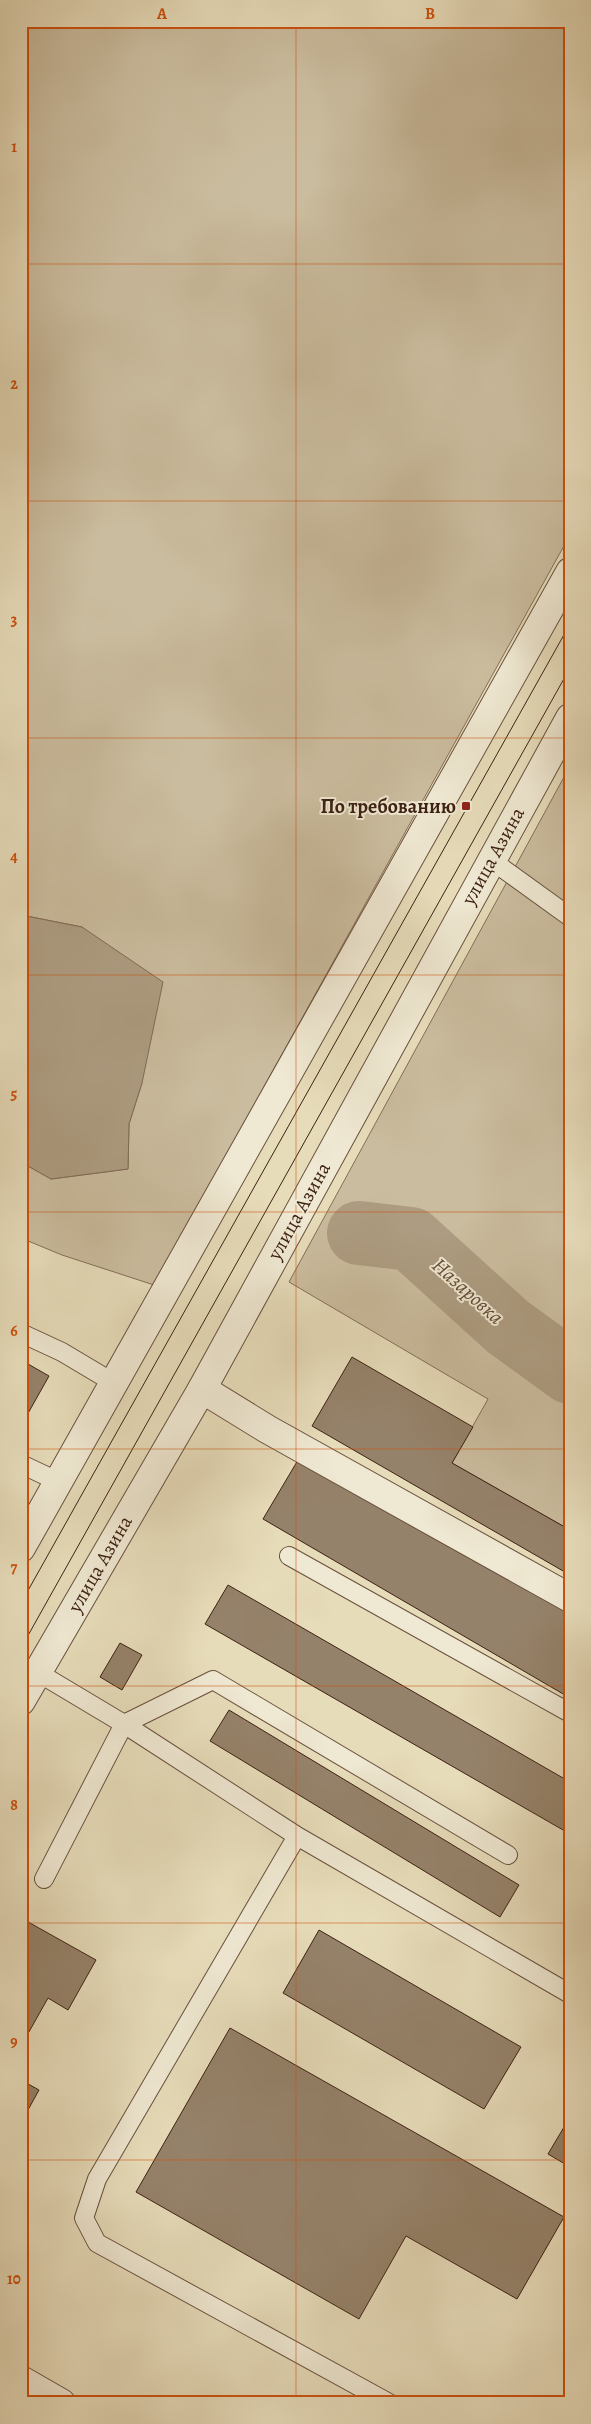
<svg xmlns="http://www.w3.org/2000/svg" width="591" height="2424" viewBox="0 0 591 2424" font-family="Alegreya,serif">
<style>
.green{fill:#cabc9e;stroke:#846e58}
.water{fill:#ad9c81;stroke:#806b55}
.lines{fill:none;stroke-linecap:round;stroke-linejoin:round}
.river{stroke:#ad9c81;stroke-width:64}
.building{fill:#95826a;stroke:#3d2113}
.service-casing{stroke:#68503d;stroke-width:20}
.minor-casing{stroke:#68503d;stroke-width:30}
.tertiary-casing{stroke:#68503d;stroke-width:30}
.service{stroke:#efe8d2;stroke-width:18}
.minor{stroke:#efe8d2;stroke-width:28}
.tertiary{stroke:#efe8d2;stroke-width:28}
.tram{stroke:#3d2113;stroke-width:1}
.grid{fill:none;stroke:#ce510d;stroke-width:1;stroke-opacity:0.55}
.poi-dot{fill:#8f2418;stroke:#efe8d2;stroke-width:2}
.labels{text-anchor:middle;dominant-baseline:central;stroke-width:4;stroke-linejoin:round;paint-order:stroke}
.poi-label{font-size:20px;font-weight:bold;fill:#3d2113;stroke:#efe8d2;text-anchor:end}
.street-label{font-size:20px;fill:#3d2113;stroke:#efe8d2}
.water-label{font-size:21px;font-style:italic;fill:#644c3a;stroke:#efe8d2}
.neatline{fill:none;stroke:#ce510d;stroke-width:2}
.grid-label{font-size:16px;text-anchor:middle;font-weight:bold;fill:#ce510d}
</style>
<rect width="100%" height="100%" fill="#e7dcba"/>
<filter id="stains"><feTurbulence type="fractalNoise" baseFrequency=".004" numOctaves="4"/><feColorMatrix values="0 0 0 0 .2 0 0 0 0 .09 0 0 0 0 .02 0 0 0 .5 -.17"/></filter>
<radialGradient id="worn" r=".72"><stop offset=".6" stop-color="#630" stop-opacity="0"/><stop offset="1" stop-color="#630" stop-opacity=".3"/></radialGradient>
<path class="green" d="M21,21H570V535L154,1285L62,1255L21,1238V1162L51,1179L128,1169L129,1124L142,1083L82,927L21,915Z
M570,766V1530L452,1463L488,1399L289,1282Z"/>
<path class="water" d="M21,915L82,927L163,982L142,1083L129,1124L128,1169L51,1179L21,1162Z"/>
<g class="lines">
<path class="river" d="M359,1233L411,1239L508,1327L570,1372"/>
</g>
<path class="building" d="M352,1357L473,1427L452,1463L570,1530V1575L312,1426Z
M21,1360L49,1376L22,1424H21Z
M301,1455L570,1613V1698L263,1519Z
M228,1585L570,1782V1834L205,1624Z
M120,1643L142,1655L122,1690L100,1677Z
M229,1710L519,1885L500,1917L210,1741Z
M21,1918L96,1960L68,2010L48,1998L21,2046Z
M319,1930L521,2047L484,2109L283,1993Z
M230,2028L564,2217L517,2299L406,2236L359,2319L136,2192Z
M21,2080L39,2090L23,2119L21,2118Z
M570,2117V2167L548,2154Z"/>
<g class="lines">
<g class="service-casing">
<path id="service" d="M491,860L570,917
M21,1333L62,1352L114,1383
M21,1464L59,1482
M289,1556L570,1713
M37,1672L124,1724L297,1836L570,1994
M297,1836L97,2179L84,2218L97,2243L389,2403
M44,1879L124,1724L213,1680L508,1855"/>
</g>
<g class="minor-casing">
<path id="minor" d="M202,1389L267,1429L570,1598
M21,2380L61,2403"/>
</g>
<g class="tertiary-casing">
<path id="tertiary" d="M21,1548L570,572
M21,1701L202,1389L570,718"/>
</g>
<use href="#service" class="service"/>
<use href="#minor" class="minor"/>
<use href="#tertiary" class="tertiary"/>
<path class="tram" d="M21,1603L570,624
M21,1648L570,668"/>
</g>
<path class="grid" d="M296,21V2403M21,264H570M21,501H570M21,738H570M21,975H570M21,1212H570M21,1449H570M21,1686H570M21,1923H570M21,2160H570"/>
<rect class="poi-dot" x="461" y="801" width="10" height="10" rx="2.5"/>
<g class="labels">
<g class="poi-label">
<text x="456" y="806">По требованию</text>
</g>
<g class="street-label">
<text transform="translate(493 856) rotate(-61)">улица Азина</text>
<text transform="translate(299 1211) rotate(-61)">улица Азина</text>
<text transform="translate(100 1564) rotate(-60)">улица Азина</text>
</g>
<g class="water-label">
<text transform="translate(468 1291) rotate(42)">Назаровка</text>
</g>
</g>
<rect width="591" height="2424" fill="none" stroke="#e7dcba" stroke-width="55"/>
<rect x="28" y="28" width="536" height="2368" class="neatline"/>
<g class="grid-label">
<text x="162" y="19">A</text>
<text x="430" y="19">B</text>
<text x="14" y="152">1</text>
<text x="14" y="389">2</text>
<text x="14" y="625">3</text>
<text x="14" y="862">4</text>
<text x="14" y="1099">5</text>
<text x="14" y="1336">6</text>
<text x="14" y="1573">7</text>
<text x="14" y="1810">8</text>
<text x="14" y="2047">9</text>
<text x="14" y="2284">10</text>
</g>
<rect width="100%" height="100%" filter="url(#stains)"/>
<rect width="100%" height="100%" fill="url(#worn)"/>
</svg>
